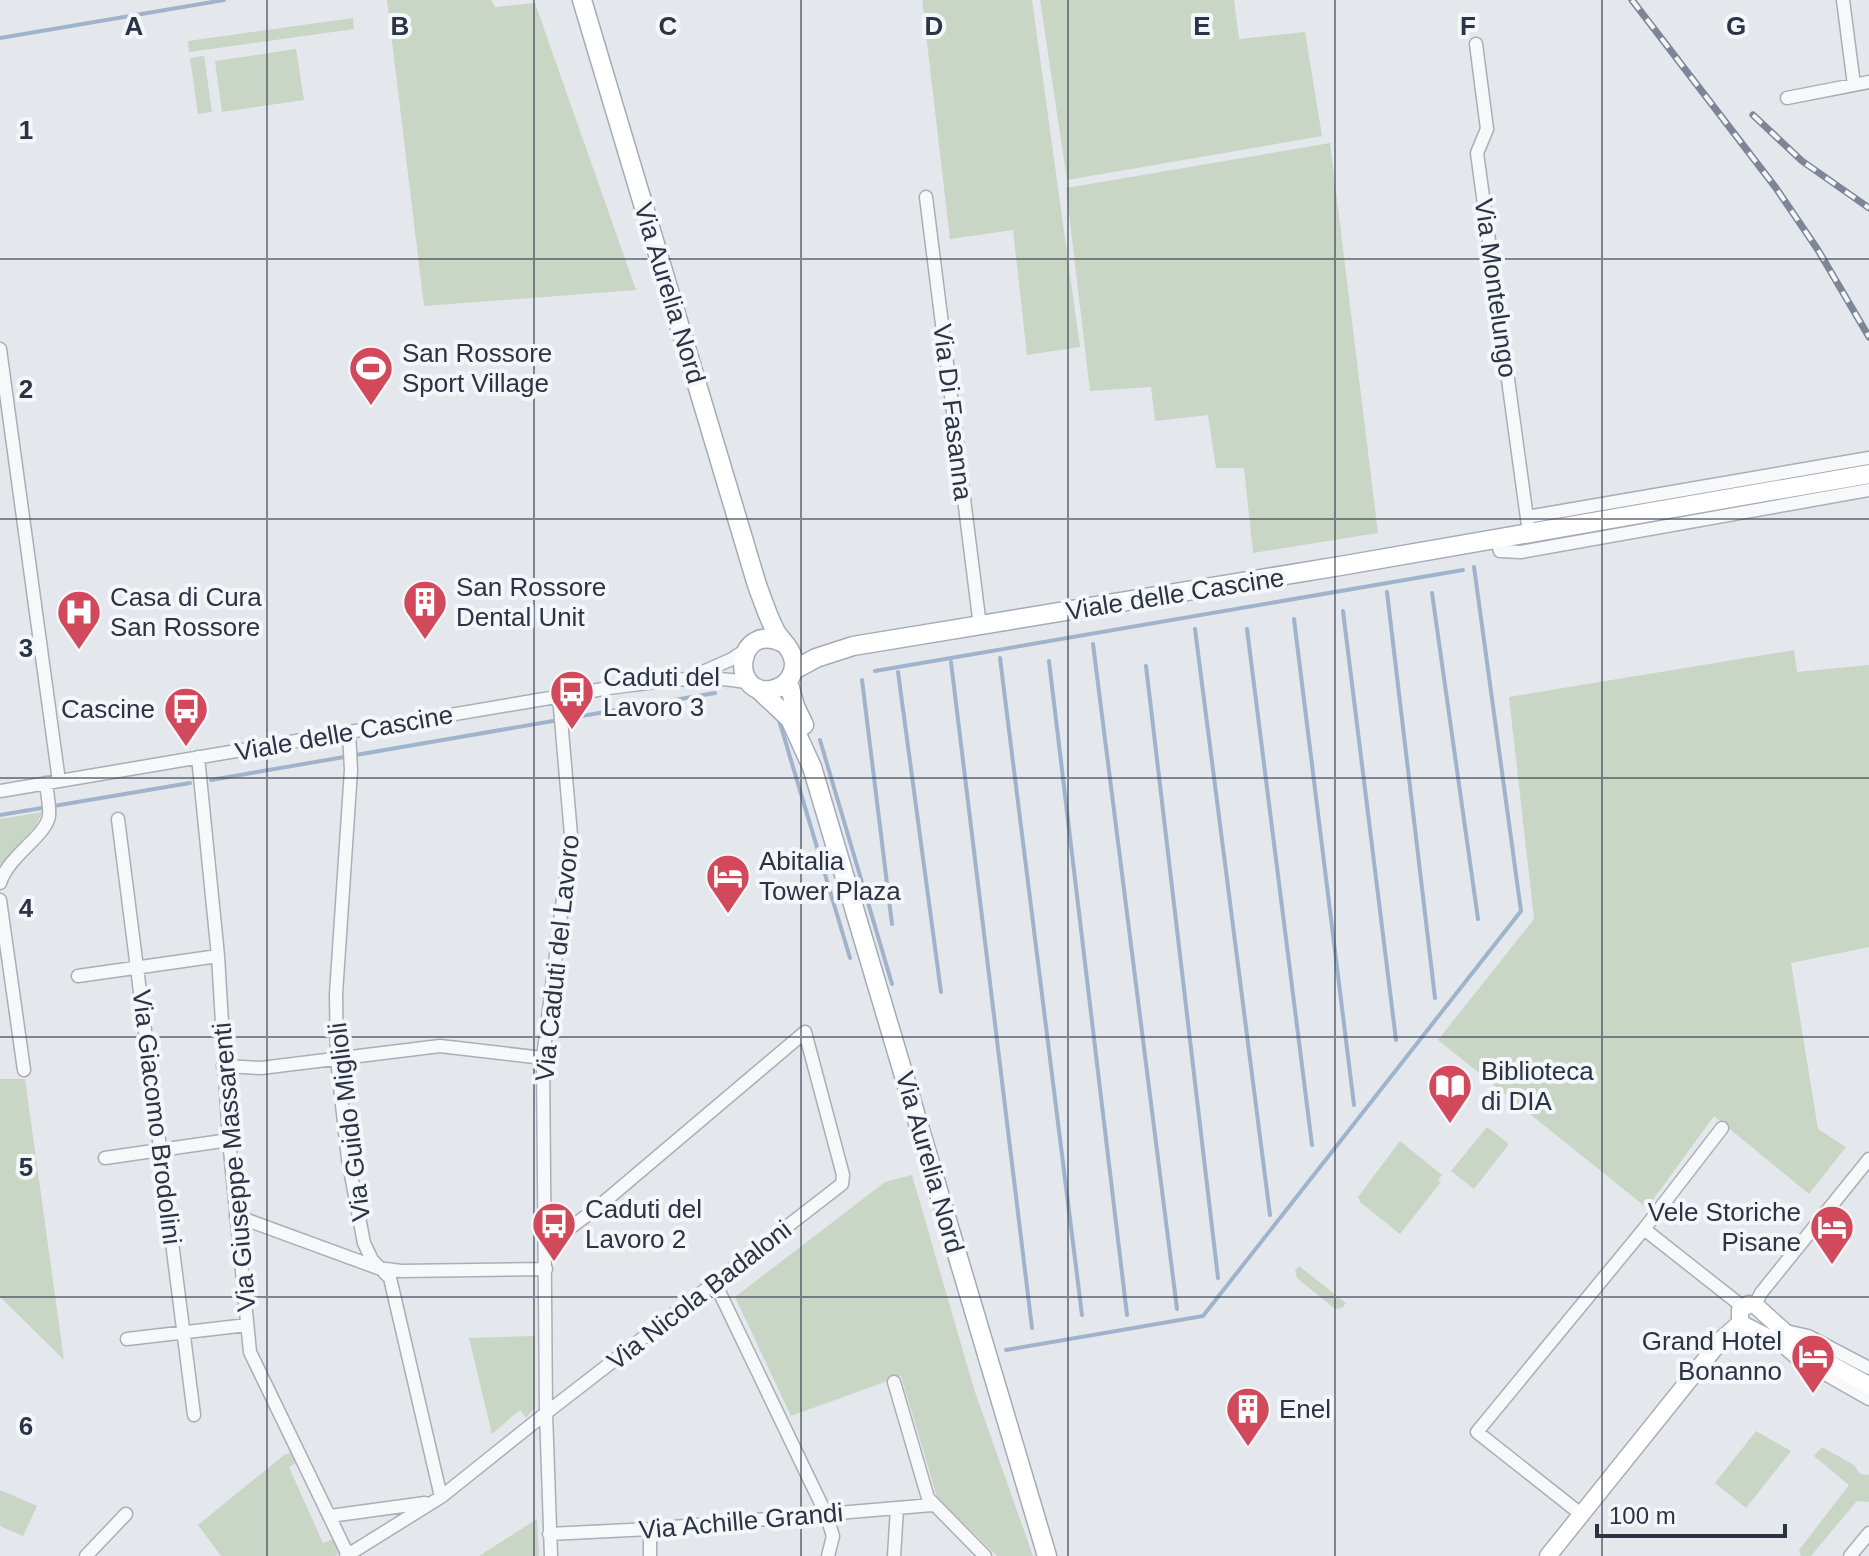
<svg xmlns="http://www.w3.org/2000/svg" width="1869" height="1556" viewBox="0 0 1869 1556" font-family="Arial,sans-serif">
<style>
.green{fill:#c9d6c5}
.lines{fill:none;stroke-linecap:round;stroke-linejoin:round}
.stream{stroke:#9fb4cc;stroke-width:4}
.street-casing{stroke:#a9aeb7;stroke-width:15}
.secondary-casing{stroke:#a9aeb7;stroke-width:19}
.primary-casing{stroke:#a3abb8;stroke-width:21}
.street{stroke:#f7f8fa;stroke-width:12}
.secondary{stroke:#fff;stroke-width:16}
.primary{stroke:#fff;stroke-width:18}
.rail-casing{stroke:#7d8696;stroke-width:7}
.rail{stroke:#f4f6f9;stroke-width:4;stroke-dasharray:12;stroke-linecap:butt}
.grid{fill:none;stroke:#2b3445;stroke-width:2;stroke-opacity:0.55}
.labels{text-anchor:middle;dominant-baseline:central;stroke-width:8;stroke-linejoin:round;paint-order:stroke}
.street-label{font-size:26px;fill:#2b3445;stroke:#f4f6f9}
.poi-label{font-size:26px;fill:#2b3445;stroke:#f4f6f9;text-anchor:start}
.grid-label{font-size:26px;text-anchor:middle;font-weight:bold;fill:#2b3445;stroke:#f4f6f9;stroke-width:8;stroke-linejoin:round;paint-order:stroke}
</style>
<rect width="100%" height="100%" fill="#e4e7ec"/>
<path class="green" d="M387,0H491L495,7L535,3L636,290L424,306Z
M922,0H1032L1080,347L1027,355L1013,230L950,239Z
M1040,0H1234L1239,39L1305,32L1322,136L1067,180Z
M353,18L354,29L189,52L188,41Z
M296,49L304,100L222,112L215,61Z
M204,56L212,112L198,114L190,58Z
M1330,143L1378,533L1253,553L1244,468H1216L1208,415L1155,421L1151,387L1090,391L1066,188Z
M1794,650L1797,672L1869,665V947L1791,963L1818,1129L1846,1147L1809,1194L1714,1116L1647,1208L1438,1040L1534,919L1509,697Z
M43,812L35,826L0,865V819Z
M0,1079H25L64,1360L0,1297Z
M1487,1127L1509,1144L1474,1189L1451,1171Z
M1400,1141L1442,1175L1438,1180L1441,1182L1400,1234L1360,1202L1358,1197Z
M912,1175L974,1389L1033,1556H997L937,1497L901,1376L791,1416L735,1297L885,1182Z
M1299,1266L1346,1303L1342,1308L1335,1309L1297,1278L1295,1271Z
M535,1336V1407L526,1418L520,1410L492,1434L469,1338Z
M1756,1431L1791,1451L1746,1508L1715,1483Z
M1822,1447L1854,1465L1860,1474L1869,1475V1502L1857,1501L1811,1556H1801L1799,1550L1849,1485L1814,1456Z
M290,1453L294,1454L298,1462L289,1467L323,1543L333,1539L339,1552L336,1556H221L198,1525L284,1455Z
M0,1490L37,1506L23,1536L0,1526Z
M537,1519L539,1556H479Z"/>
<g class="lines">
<path class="stream" d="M0,38L224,0
M1387,592L1435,998
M1432,593L1478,919
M1343,611L1396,1040
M1294,619L1354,1105
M1195,629L1270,1215
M1247,629L1312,1145
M1093,644L1177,1309
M1000,658L1082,1315
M1049,661L1127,1315
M951,662L1032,1328
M1146,666L1218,1278
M875,671L1463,570
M898,672L941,992
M862,680L892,924
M779,720L850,958
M820,740L892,984
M211,780L715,693
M0,815L190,783
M1006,1350L1203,1316L1521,911L1474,567"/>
<g class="street-casing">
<path id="street" d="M1843,0L1854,85
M1476,44L1487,129L1477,153L1529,533
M1787,98L1869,82
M926,197L980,626
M0,349L59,781
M1527,517L1869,458
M1496,538L1500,551L1521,552L1869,490
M696,675L732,659L747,649
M349,732L351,770L336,994L337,1059L348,1159L364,1243L372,1260L390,1278L441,1497
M198,757L218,956L229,1140L250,1352L348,1555
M0,791L609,688C656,682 703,673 750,683
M118,819L194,1415
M0,883C8,856 46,836 49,816C50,806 47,793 46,783
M0,900L24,1070
M78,976L218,956
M223,1066L261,1068L440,1046L543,1058
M105,1158L229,1140
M236,1216L378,1268L401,1271L546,1269
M1644,1229L1743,1307
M715,1283L826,1514L833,1536L828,1556
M1755,1305L1761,1293L1869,1159
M1786,1331L1808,1336L1869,1368
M127,1339L247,1325
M1781,1345L1795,1357L1869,1399
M894,1382L928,1498L985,1556
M1582,1515L1477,1432L1644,1229L1722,1128
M330,1516L425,1503
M650,1529V1556
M549,1534L650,1529L932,1505
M86,1556L126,1514
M346,1556L441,1497L546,1413L842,1184L843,1175L805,1032L598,1207L546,1246
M551,1556L546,1413L543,1058L571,835L559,696
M894,1556L897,1508
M1850,1556L1869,1533"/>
</g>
<g class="secondary-casing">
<path id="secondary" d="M1740,1323L1779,1343L1807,1351L1869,1385
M1740,1323V1310L1749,1304L1755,1305L1805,1350
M1548,1556L1722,1339L1740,1323"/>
</g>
<g class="primary-casing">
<path id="primary" d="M582,0L757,585C763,601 768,617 776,632C781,640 791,648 793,658C795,664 794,670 791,676C787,684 780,688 771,690C729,696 736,620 783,643
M794,670L816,658L853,646L1340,566L1869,474
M788,681L795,706L804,725
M757,688L790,719L812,767L1047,1556"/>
</g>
<use href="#street" class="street"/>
<use href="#secondary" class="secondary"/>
<use href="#primary" class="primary"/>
<g class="rail-casing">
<path id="rail" d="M1632,0L1776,188L1818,250L1869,337
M1753,115L1802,161L1869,208"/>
</g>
<use href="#rail" class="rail"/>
</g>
<path class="grid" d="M267,0V1556M534,0V1556M801,0V1556M1068,0V1556M1335,0V1556M1602,0V1556M0,259H1869M0,519H1869M0,778H1869M0,1037H1869M0,1297H1869"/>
<defs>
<g id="stadium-pin" transform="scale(2.3)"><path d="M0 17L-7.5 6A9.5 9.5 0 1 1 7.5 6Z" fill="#d1495b" stroke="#f4f6f9"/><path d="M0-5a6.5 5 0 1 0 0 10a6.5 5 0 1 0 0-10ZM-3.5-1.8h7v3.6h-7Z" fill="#fff"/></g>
<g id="building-pin" transform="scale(2.3)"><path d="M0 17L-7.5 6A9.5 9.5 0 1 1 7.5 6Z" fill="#d1495b" stroke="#f4f6f9"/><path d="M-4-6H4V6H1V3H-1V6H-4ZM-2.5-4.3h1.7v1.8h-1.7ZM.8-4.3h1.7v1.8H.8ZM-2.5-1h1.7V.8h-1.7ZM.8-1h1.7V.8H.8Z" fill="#fff"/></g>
<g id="hospital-pin" transform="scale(2.3)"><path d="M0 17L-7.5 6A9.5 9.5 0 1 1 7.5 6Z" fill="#d1495b" stroke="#f4f6f9"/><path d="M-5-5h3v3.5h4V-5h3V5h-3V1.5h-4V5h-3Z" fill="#fff"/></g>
<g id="bus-pin" transform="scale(2.3)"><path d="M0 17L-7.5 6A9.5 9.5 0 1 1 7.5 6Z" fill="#d1495b" stroke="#f4f6f9"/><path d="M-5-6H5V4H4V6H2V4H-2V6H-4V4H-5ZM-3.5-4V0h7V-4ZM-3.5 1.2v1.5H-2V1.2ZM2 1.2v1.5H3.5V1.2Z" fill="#fff"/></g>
<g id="hotel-pin" transform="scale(2.3)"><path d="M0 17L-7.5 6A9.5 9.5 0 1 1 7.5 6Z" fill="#d1495b" stroke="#f4f6f9"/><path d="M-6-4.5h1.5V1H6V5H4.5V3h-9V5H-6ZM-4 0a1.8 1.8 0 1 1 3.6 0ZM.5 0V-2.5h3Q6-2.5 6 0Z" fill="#fff"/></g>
<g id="library-pin" transform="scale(2.3)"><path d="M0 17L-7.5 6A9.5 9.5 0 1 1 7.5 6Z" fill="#d1495b" stroke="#f4f6f9"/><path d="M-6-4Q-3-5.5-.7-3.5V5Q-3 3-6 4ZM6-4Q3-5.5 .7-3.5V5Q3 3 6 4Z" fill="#fff"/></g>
</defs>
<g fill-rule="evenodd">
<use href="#stadium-pin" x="371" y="368"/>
<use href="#building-pin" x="425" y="602"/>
<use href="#hospital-pin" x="79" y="612"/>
<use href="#bus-pin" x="572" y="692"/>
<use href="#bus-pin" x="186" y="709"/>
<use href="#hotel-pin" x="728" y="876"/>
<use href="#library-pin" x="1450" y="1086"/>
<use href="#bus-pin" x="554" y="1224"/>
<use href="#hotel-pin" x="1832" y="1227"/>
<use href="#hotel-pin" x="1813" y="1356"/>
<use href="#building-pin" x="1248" y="1409"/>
</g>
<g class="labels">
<g class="street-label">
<text transform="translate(1496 288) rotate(82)">Via Montelungo</text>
<text transform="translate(670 293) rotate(73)">Via Aurelia Nord</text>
<text transform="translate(953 412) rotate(83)">Via Di Fasanna</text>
<text transform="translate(1175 594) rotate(-9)">Viale delle Cascine</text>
<text transform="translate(344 733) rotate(-10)">Viale delle Cascine</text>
<text transform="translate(557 958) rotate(-84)">Via Caduti del Lavoro</text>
<text transform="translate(157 1117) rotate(83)">Via Giacomo Brodolini</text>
<text transform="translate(349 1122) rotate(-97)">Via Guido Miglioli</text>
<text transform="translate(930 1162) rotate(74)">Via Aurelia Nord</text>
<text transform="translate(234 1167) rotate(-95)">Via Giuseppe Massarenti</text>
<text transform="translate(699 1295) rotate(-38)">Via Nicola Badaloni</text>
<text transform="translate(741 1521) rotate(-5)">Via Achille Grandi</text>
</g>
<g class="poi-label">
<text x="402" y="353">San Rossore<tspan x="402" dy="30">Sport Village</tspan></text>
<text x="456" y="587">San Rossore<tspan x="456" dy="30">Dental Unit</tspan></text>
<text x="110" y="597">Casa di Cura<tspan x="110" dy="30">San Rossore</tspan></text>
<text x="603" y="677">Caduti del<tspan x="603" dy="30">Lavoro 3</tspan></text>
<text x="155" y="709" text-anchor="end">Cascine</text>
<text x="759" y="861">Abitalia<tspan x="759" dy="30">Tower Plaza</tspan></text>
<text x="1481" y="1071">Biblioteca<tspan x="1481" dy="30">di DIA</tspan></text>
<text x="585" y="1209">Caduti del<tspan x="585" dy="30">Lavoro 2</tspan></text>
<text x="1801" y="1212" text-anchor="end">Vele Storiche<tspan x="1801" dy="30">Pisane</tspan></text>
<text x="1782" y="1341" text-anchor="end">Grand Hotel<tspan x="1782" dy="30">Bonanno</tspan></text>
<text x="1279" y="1409">Enel</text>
</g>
</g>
<g class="grid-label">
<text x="134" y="35">A</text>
<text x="400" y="35">B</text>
<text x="668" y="35">C</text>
<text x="934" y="35">D</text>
<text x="1202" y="35">E</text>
<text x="1468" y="35">F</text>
<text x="1736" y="35">G</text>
<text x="26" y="139">1</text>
<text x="26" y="398">2</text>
<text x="26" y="657">3</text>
<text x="26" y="917">4</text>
<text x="26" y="1176">5</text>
<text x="26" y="1435">6</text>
</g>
<path d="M1597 1524v12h188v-12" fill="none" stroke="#2b3445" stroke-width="4"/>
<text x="1609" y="1524" font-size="24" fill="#2b3445" stroke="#f4f6f9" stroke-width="6" paint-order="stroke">100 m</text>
</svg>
